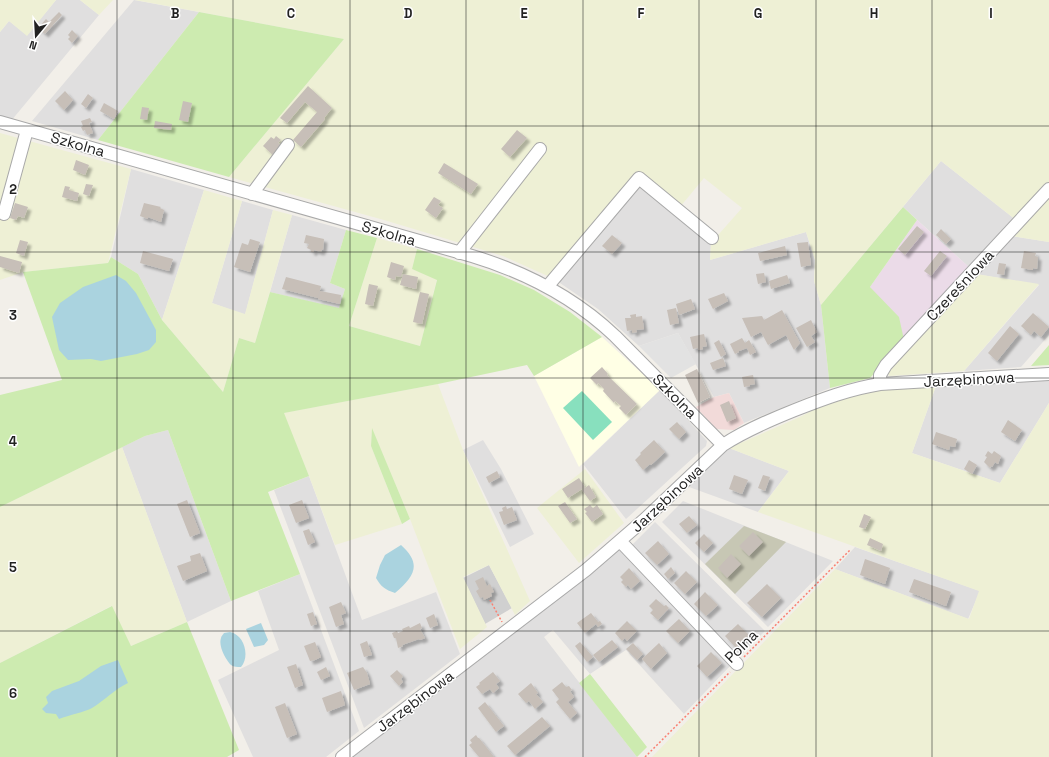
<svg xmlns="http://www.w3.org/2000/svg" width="1049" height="757" viewBox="0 0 1049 757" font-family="'Space Grotesk',sans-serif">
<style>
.residential{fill:#e0dfdf}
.commercial{fill:#f2dad9}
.industrial{fill:#ebdbe8}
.education{fill:#ffffe5}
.religious{fill:#d0d0d0}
.construction{fill:#c7c7b4}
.farmland{fill:#eef0d5}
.grass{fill:#cdebb0}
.pitch{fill:#88e0be}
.parking{fill:#e2e2e2}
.water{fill:#aad3df}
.building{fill:#c7bfb8;filter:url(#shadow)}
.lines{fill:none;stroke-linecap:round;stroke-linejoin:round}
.minor-casing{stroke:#a9a9a9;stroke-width:14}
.path{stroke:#fa8072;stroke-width:1.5;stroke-dasharray:2 2;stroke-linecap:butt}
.minor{stroke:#fff;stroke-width:12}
.grid{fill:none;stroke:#222;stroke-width:1;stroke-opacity:0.55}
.labels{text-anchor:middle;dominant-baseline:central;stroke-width:3;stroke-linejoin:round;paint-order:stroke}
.street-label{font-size:15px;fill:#222;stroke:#fff}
.grid-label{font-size:13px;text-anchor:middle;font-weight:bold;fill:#222;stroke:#fff;stroke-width:3;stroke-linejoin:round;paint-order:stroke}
</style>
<defs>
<filter id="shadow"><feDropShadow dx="3.5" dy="3.5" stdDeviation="1" flood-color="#0004"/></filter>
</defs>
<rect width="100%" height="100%" fill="#f2efe9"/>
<path class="residential" d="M56,0H80L99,15L11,121L0,118V32L9,21L27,35Z
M134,0L199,12L98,140L32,121Z
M941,161L1016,220L970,268L903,207Z
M131,169L204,190L162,320L138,274L111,257Z
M637,184L711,243L710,260L806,232L815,260L814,281L821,305L830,388L744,423L729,393L714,397L678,333L639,346L598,309L557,281Z
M242,201L273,210L245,315L212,303Z
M292,215L346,230L330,283L345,289L339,309L270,292Z
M1011,236L1049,242V335L1021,367L964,371L1039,285L976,274Z
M1049,379V403L1000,483L912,453L936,386Z
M660,390L707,441L706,446L626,519L583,464Z
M168,430L231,601L187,622L122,447L145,436Z
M483,440L501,469L534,534L510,547L463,450Z
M729,448L789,471L758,512L689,487Z
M309,476L362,620L436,592L460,654L364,728L274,490Z
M683,501L833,561L768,627L662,522Z
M655,522L765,631L737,659L631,546Z
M855,547L980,591L968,619L835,569Z
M621,548L732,664L684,714L626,650L590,674L553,630L544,637L637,757H349L593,571Z
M300,574L359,731L326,757H253L218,680L279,650L258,591Z"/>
<path class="commercial" d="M729,393L744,423L734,430L716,429L696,407L714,397Z"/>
<path class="industrial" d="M917,220L970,268L904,340L870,287Z"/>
<path class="education" d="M602,337L660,390L579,467L534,376Z"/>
<path class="religious" d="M489,565L512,608L485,624L463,578Z"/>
<path class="construction" d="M744,526L786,542L735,594L705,564Z"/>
<path class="farmland" d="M0,0H56L27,36L9,21L0,32Z
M80,0H113L99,15Z
M135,0H1049V183L1016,220L941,161L821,305L814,281L815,260L806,232L710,260L711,243L742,208L704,178L680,207L640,172L550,277L503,256L384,220L229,177L344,39Z
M0,133L131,169L108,263L23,272L0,280Z
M204,190L242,201L212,303L245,314L273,210L292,215L255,343L239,338L223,392L162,320Z
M1049,195V242L1011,236Z
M377,238L417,249L412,269L437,279L420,346L349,326Z
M976,274L1039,284L964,371L889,376L887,371Z
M438,384L463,450L530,601L515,615L489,565L463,577L487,627L460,649L410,519L372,429L371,446L402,524L335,545L309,476L283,413Z
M936,386L912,453L1000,483L1049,403V757H652L835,569L969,619L979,591L758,512L789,471L729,448L802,416L823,404L872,390Z
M122,447L187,622L131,646L111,606L0,663V507Z
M585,469L624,523L579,563L537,508Z"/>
<path class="grass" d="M199,12L344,39L229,177L98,140Z
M903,207L917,220L870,287L899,317L904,340L870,378L830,388L821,305Z
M346,230L377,238L349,326L420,346L437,280L412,269L417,249L500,275L534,290L570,312L602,337L534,376L527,365L438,384L284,413L309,476L268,492L300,574L231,601L168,430L145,436L0,507V395L62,380L23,272L108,263L111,257L138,274L162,320L223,392L239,338L255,343L270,292L339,308L345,289L330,283Z
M1049,345V365L1031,366Z
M372,428L410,519L402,524L371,446Z
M112,606L131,646L187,622L239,750L227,757H0V663Z
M590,674L647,747L637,757L579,683Z"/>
<path class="pitch" d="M582,391L612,422L593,440L563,408Z"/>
<path class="parking" d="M678,333L696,364L671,378L639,346Z"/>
<path class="water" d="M116,275L126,281L136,293L156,330V342L149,350L137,354L101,361L91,359L68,360L59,350L52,317L60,303L83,287Z
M401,545C422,564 415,576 395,593C386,590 381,587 376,578L380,565L385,555Z
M261,623L268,640L264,645L254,647L246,629Z
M230,632C245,635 250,657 241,667C237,667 234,667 231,665C226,660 218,646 221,638C221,636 223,635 224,633Z
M118,660L128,683C115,689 105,700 92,708C85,712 69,715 59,719L56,714L46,713L42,709L48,703L46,697L52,691L79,681L101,666Z"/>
<path class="building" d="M59,12L62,15L45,34L38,28L46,19L49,22Z
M72,30L78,36L72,43L68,39L70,37L68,35Z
M308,86L332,108L324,118L325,119L301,147L293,140L317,112L305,102L287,123L280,118Z
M65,91L73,100L64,110L55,101Z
M88,94L93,98L86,108L81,104Z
M183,101L192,103L188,122L179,120Z
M104,103L118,111L114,119L100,111Z
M142,107L149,108L147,120L140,119Z
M90,118L92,122L89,123L93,133L87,135L85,130L83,131L81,127L83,126L81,121Z
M155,121L172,124L171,130L154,128Z
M517,130L527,138L510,157L501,149Z
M276,136L281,140L278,143L283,146L274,156L263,146L271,137L274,139Z
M76,160L89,165L85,175L73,170Z
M444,163L478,184L471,194L438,173Z
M86,184L93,185L89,196L83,194Z
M65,186L70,187L69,190L79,193L77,201L62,197Z
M434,197L441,201L438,205L443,208L436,218L425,210Z
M15,203L28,207L24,218L18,216L16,220L10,218Z
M144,203L161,207L160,208L164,210L161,222L148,217V219L140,216Z
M917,226L924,232L905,255L898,249Z
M941,229L951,239L946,244L936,235Z
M306,235L324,239L323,250L322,249L321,252L314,250V252H311V250L307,248L309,244L304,243Z
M612,235L622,243L612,254L602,246Z
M250,239L260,242L250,272L234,267L242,243L248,245Z
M20,240L28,242L24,256L16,253Z
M808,242L811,265L801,267L797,243Z
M785,246L787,255L760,261L758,253Z
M143,251L173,259L169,271L140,263Z
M940,251L947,256L931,276L924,271Z
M1024,251L1036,253L1035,256L1038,257L1037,269L1033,268V270L1021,268Z
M0,256L22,262L19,273L0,267Z
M391,262L404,266L401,277L396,276L395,280L387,277Z
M999,263L1006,264L1004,275L997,274Z
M764,273L766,282L758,284L756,274Z
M403,274L418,277L416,289L400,285Z
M787,275L790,283L771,289L769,281Z
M286,277L321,286L318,298L282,289Z
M369,284L378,286L373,306L365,304Z
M320,291L341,295L340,304L318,299Z
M420,292L429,294L422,324L413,322Z
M724,293L728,301L713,309L708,299Z
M691,299L695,309L679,315L676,304Z
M676,308L679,323L670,325L667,310Z
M782,310L800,343L794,350L786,335L768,345L761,332L751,337L742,318L762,316L764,320Z
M1033,313L1049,327L1041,337L1034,331L1031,335L1021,326Z
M636,314V317L642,316L644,329L636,330L637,332L632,333V330L627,331L625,318H631L630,315Z
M811,320L817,332L811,336L815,342L807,347L796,328Z
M1010,326L1019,334L997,361L988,353Z
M704,334L707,346L702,347L703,349L698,350V348L693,349L690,337Z
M742,338L745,343L749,340L756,352L750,355L747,348L739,351V352L735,354L730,344Z
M719,340L726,354L721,357L714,343Z
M723,358L726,366L713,370L710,363Z
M602,367L608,374L607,375L637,404L626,415L619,408L621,406L615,401L614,403L603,391L604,389L598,383L597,385L590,378Z
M697,369L710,397L698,403L685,375Z
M753,375L755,384L750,385V386L744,387L742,377Z
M729,401L736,418L727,422L720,405Z
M1008,420L1022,430L1015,441L1001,432Z
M677,422L686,432L679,439L669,429Z
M936,432L957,439L955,447L950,446L949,450L932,444Z
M654,440L665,452L651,465L650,464L643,470L635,460L641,454L640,453Z
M988,451L992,454L994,451L1001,456L998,464L995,462L992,467L991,466L990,468L984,462L987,457L985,456Z
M969,460L977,465L972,474L964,469Z
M497,471L500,477L489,483L486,477Z
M734,475L748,480L742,494L729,489Z
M763,475L770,477L765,491L758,488Z
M579,478L585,487L568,498L562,489Z
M589,485L596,497L590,501L582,490Z
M187,500L200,533L190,537L177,504Z
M302,500L309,518L296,523L289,505Z
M565,502L577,519L570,523L558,506Z
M590,505L593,508L597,505L603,514L592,522L585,513L587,512L584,509Z
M506,506L507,509L512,507L517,520L504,525L499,512L503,511L502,508Z
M864,514L871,517L865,529L859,527Z
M689,516L697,525L687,533L679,524Z
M309,529L315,542L308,545L303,531Z
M753,532L763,542L749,556L739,546Z
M704,534L713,543L704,552L695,543Z
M870,538L883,544L881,551L867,545Z
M658,541L669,554L657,565L645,553Z
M200,553L207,571L183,581L177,566L191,561L190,556Z
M731,554L741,564L727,578L718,568Z
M865,559L890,568L885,584L860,575Z
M671,567L675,573L668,579L664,574Z
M629,568L640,581L631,589L628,585L626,587L621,582L623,580L620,577Z
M686,571L697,582L685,594L674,583Z
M483,577L487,586L490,584L494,592L491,593L492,596L484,600L483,597L480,598L476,591L479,589L475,581Z
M914,579L951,592L946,606L909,592Z
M767,584L781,598L762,617L747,603Z
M705,592L718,605L706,616L694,604Z
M656,599L664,606L666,605L669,608L658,620L650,613L653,610L649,606Z
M341,602L346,613L341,615L344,624L336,627L329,607Z
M313,612L317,624L311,626L307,614Z
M591,613L598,622L600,621L602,624L598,627L596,624L585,633L577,623Z
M434,614L438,625L430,628L426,618Z
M679,619L690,631L678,643L666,631Z
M627,621L637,631L627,641L625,638L622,641L615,633Z
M420,623L422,628L420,629L425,638L420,640L419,639L402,645L403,646L398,648L396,638H394L392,633L397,631L398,633L403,631L402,629L409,626L410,628Z
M738,624L749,635L736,648L725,636Z
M612,640L618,647L599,662L593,655Z
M367,641L372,655L364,657L360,644Z
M315,642L321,657L315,660L310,661L304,646Z
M580,642L593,657L587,662L575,646Z
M633,643L643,654L637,660L626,649Z
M659,643L667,653L651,669L642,659Z
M711,652L722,663L707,677L697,666Z
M296,664L303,685L295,688L287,667Z
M326,667L330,676L321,680L317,672Z
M363,667L367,673L370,684L354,690L347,673Z
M397,670L403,676L401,679L403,682L399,686L390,676Z
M493,672L500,681L496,684L499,688L493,693L490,689L482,694L476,687L480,684L479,683Z
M562,682L566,687L569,686L572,690L570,691L574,697L568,702L577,713L570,719L556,702L559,699L552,690Z
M531,683L538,693L536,694L543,702L535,709L529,701L526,703L518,694Z
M341,691L345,705L327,712L322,698Z
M485,702L504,726L496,732L478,708Z
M285,703L297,734L287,738L275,707Z
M542,717L550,726L515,755L507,746Z
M476,735L478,738H479L494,757H479L469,745L472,743L470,740Z"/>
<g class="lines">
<g class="minor-casing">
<path id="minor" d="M0,122L472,256C525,272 574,297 615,336L723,445
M252,194L288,145
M4,214L27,130
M459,253L540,149
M547,287L639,178L712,238
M880,384V375L886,365L1049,189
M620,541L737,664
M342,757L586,570L645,519L723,445C746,430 770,420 795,410C823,399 849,389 880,384L1049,374"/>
</g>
<path class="path" d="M490,600L502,622
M744,657L851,549
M645,757L730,672"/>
<use href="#minor" class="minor"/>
</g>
<path class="grid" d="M117,0V757M233,0V757M350,0V757M466,0V757M583,0V757M699,0V757M816,0V757M932,0V757M0,126H1049M0,252H1049M0,378H1049M0,505H1049M0,631H1049"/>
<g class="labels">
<g class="street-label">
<text transform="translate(78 144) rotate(16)">Szkolna</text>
<text transform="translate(389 233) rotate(16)">Szkolna</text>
<text transform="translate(960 285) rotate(-47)">Czereśniowa</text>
<text transform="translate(969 379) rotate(-3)">Jarzębinowa</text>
<text transform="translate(675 396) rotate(45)">Szkolna</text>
<text transform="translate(667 498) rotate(-43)">Jarzębinowa</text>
<text transform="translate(741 646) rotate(-45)">Polna</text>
<text transform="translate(415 701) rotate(-37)">Jarzębinowa</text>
</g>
</g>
<g class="grid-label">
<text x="175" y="18">B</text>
<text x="291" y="18">C</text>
<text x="408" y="18">D</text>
<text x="524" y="18">E</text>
<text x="641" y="18">F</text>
<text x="758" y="18">G</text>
<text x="874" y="18">H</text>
<text x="991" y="18">I</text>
<text x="13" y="194">2</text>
<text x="13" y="320">3</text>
<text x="13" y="446">4</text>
<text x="13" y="572">5</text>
<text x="13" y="698">6</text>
</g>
<g transform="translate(36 36) rotate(198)" stroke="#ffffff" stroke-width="3" paint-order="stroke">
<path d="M0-3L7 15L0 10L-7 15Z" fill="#222222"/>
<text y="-6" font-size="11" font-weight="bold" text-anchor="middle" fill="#222222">N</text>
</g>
</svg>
